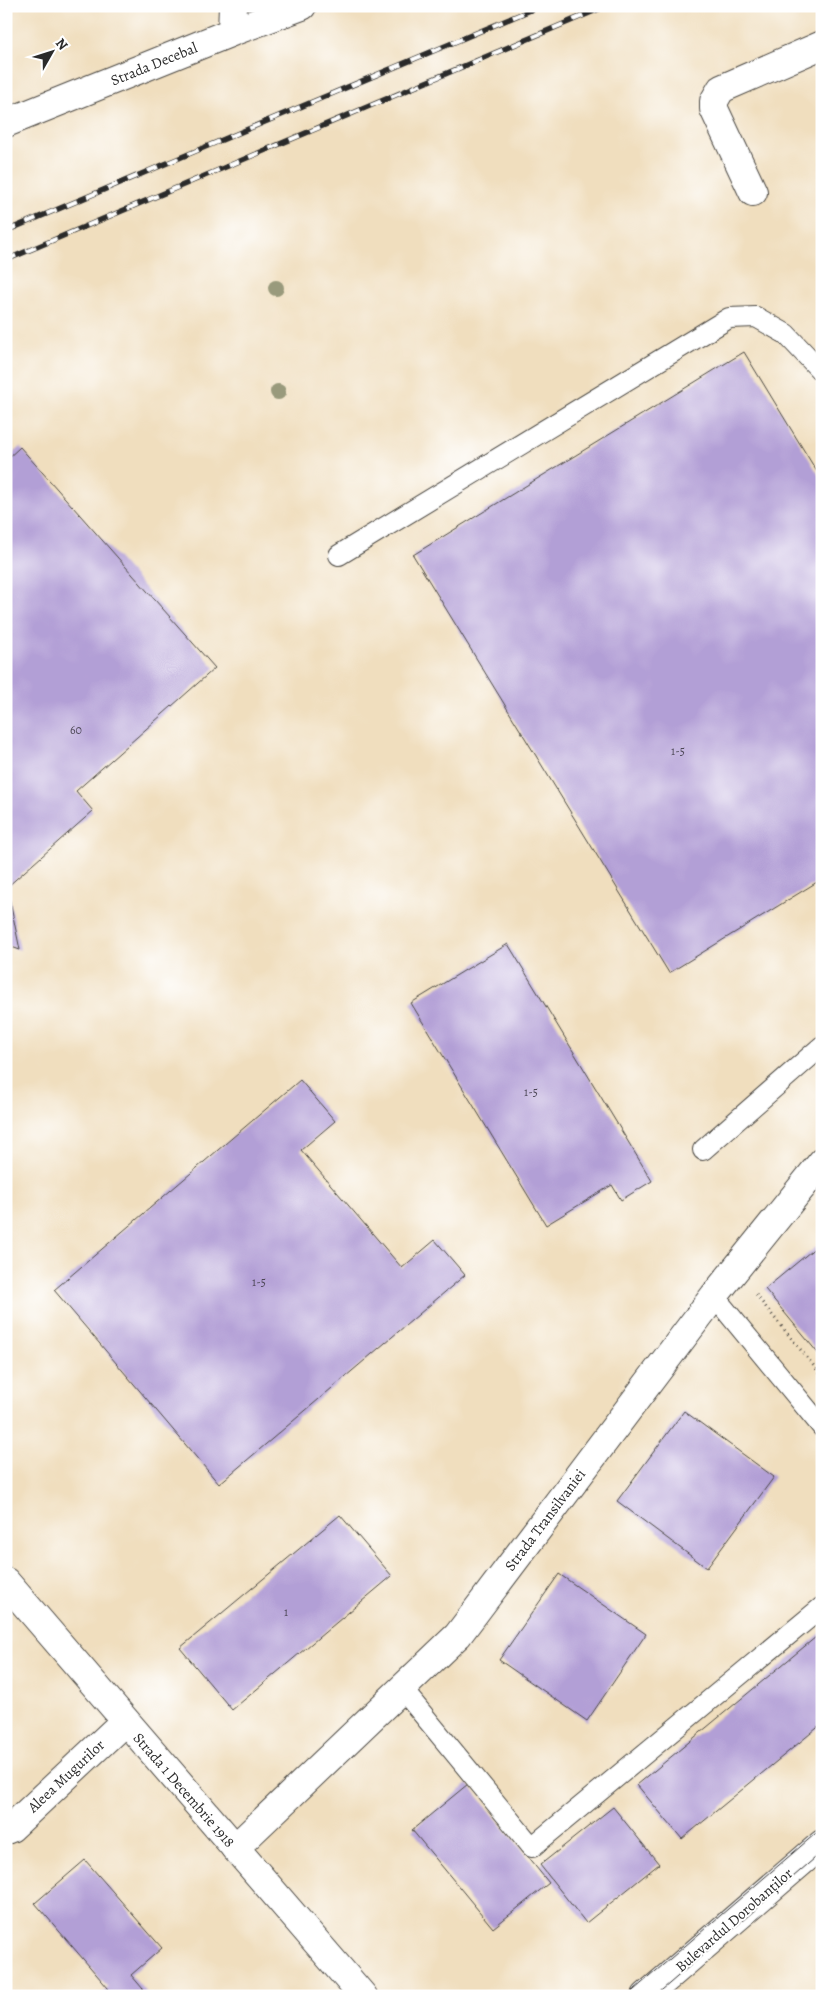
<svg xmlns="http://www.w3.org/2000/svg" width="828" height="2002" viewBox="0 0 828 2002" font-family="Alegreya,serif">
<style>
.building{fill:#b29fd6}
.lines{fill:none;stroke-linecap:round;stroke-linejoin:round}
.lane-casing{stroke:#494641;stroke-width:22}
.street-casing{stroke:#494641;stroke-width:30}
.primary-casing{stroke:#494641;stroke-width:30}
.path{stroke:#494641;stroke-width:3;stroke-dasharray:1 4;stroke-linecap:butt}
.lane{stroke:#fff;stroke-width:20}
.street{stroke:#fff;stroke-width:28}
.primary{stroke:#fff;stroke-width:28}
.tram{stroke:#2b2b2b;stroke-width:1}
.rail-casing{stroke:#2b2b2b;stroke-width:5.5}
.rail{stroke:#fff;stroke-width:4;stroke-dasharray:11;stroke-linecap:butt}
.tree{fill:#999a7c}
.labels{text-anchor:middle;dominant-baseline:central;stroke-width:4;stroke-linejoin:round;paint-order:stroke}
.number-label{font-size:12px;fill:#4d4856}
.street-label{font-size:15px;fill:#2b2b2b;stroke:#fff}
</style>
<rect width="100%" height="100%" fill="#fff"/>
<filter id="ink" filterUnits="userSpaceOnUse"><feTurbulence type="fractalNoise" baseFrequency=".02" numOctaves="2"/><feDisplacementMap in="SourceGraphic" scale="10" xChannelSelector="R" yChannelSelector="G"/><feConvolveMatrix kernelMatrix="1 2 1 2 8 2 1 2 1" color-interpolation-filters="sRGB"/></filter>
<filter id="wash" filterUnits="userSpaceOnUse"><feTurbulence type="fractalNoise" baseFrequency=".0096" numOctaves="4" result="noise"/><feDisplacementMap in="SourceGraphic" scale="20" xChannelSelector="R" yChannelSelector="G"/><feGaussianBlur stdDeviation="1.12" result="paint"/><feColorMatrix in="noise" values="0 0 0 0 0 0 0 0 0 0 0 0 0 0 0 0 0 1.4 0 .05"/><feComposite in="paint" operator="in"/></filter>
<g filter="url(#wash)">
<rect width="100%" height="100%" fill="#f0debe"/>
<g id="blocks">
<path class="building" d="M744,352L822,480V879L669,973L413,555Z
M20,447L215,668L76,791L93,811L7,887L20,950L6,945V460Z
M508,944L652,1181L621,1200L612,1185L546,1225L411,1003Z
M300,1080L335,1121L301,1150L402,1268L435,1240L465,1275L219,1484L54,1290Z
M822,1242V1358L765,1289Z
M684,1411L774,1477L707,1568L617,1501Z
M340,1515L392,1576L232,1710L180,1648Z
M559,1574L646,1634L587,1721L499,1660Z
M822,1632V1724L682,1839L637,1785Z
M468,1784L549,1883L493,1928L412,1830Z
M613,1807L659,1864L586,1923L540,1865Z
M85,1860L162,1948L131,1975L149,1996H99L108,1988L35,1903Z"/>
</g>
</g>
<g filter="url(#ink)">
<use href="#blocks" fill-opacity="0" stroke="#494641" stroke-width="1"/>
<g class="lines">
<g class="lane-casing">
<path id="lane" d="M339,555L729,318L756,317L786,334L822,372
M703,1150L822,1046
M714,1296L822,1427
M402,1689L532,1847L822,1607"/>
</g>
<g class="street-casing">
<path id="street" d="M232,32L233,6
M6,123L232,32L302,6
M753,192L714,109V101L721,89L822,45
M6,1830L11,1828L125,1721
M235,1848L458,1635L714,1296L822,1162"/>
</g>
<g class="primary-casing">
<path id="primary" d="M6,1582L363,1996
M646,1996L822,1844"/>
</g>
<path class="path" d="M756,1295L822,1376"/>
<use href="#lane" class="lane"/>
<use href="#street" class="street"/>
<use href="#primary" class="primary"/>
<path class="tram" d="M627,1996L822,1828
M655,1996L822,1852"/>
<g class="rail-casing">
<path id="rail" d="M6,231L540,6
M6,260L606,6"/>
</g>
<use href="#rail" class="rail"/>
</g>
<g class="tree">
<circle cx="276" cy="288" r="8"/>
<circle cx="278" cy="392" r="8"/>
</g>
</g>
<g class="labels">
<g class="number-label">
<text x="76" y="730">60</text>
<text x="678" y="751">1-5</text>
<text x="531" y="1092">1-5</text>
<text x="259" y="1282">1-5</text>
<text x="286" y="1612">1</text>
</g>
<g class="street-label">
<text transform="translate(154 64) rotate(-22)">Strada Decebal</text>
<text transform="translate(545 1520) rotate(-53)">Strada Transilvaniei</text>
<text transform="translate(66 1776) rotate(-43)">Aleea Mugurilor</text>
<text transform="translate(184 1790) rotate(49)">Strada 1 Decembrie 1918</text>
<text transform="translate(734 1920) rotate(-41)">Bulevardul Dorobanților</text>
</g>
</g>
<rect width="828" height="2002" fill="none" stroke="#fff" stroke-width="25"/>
<g transform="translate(52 52) rotate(51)" stroke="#ffffff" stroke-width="4" paint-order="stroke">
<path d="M0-4L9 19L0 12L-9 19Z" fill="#2b2b2b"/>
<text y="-8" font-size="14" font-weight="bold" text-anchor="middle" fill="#2b2b2b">N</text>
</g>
</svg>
